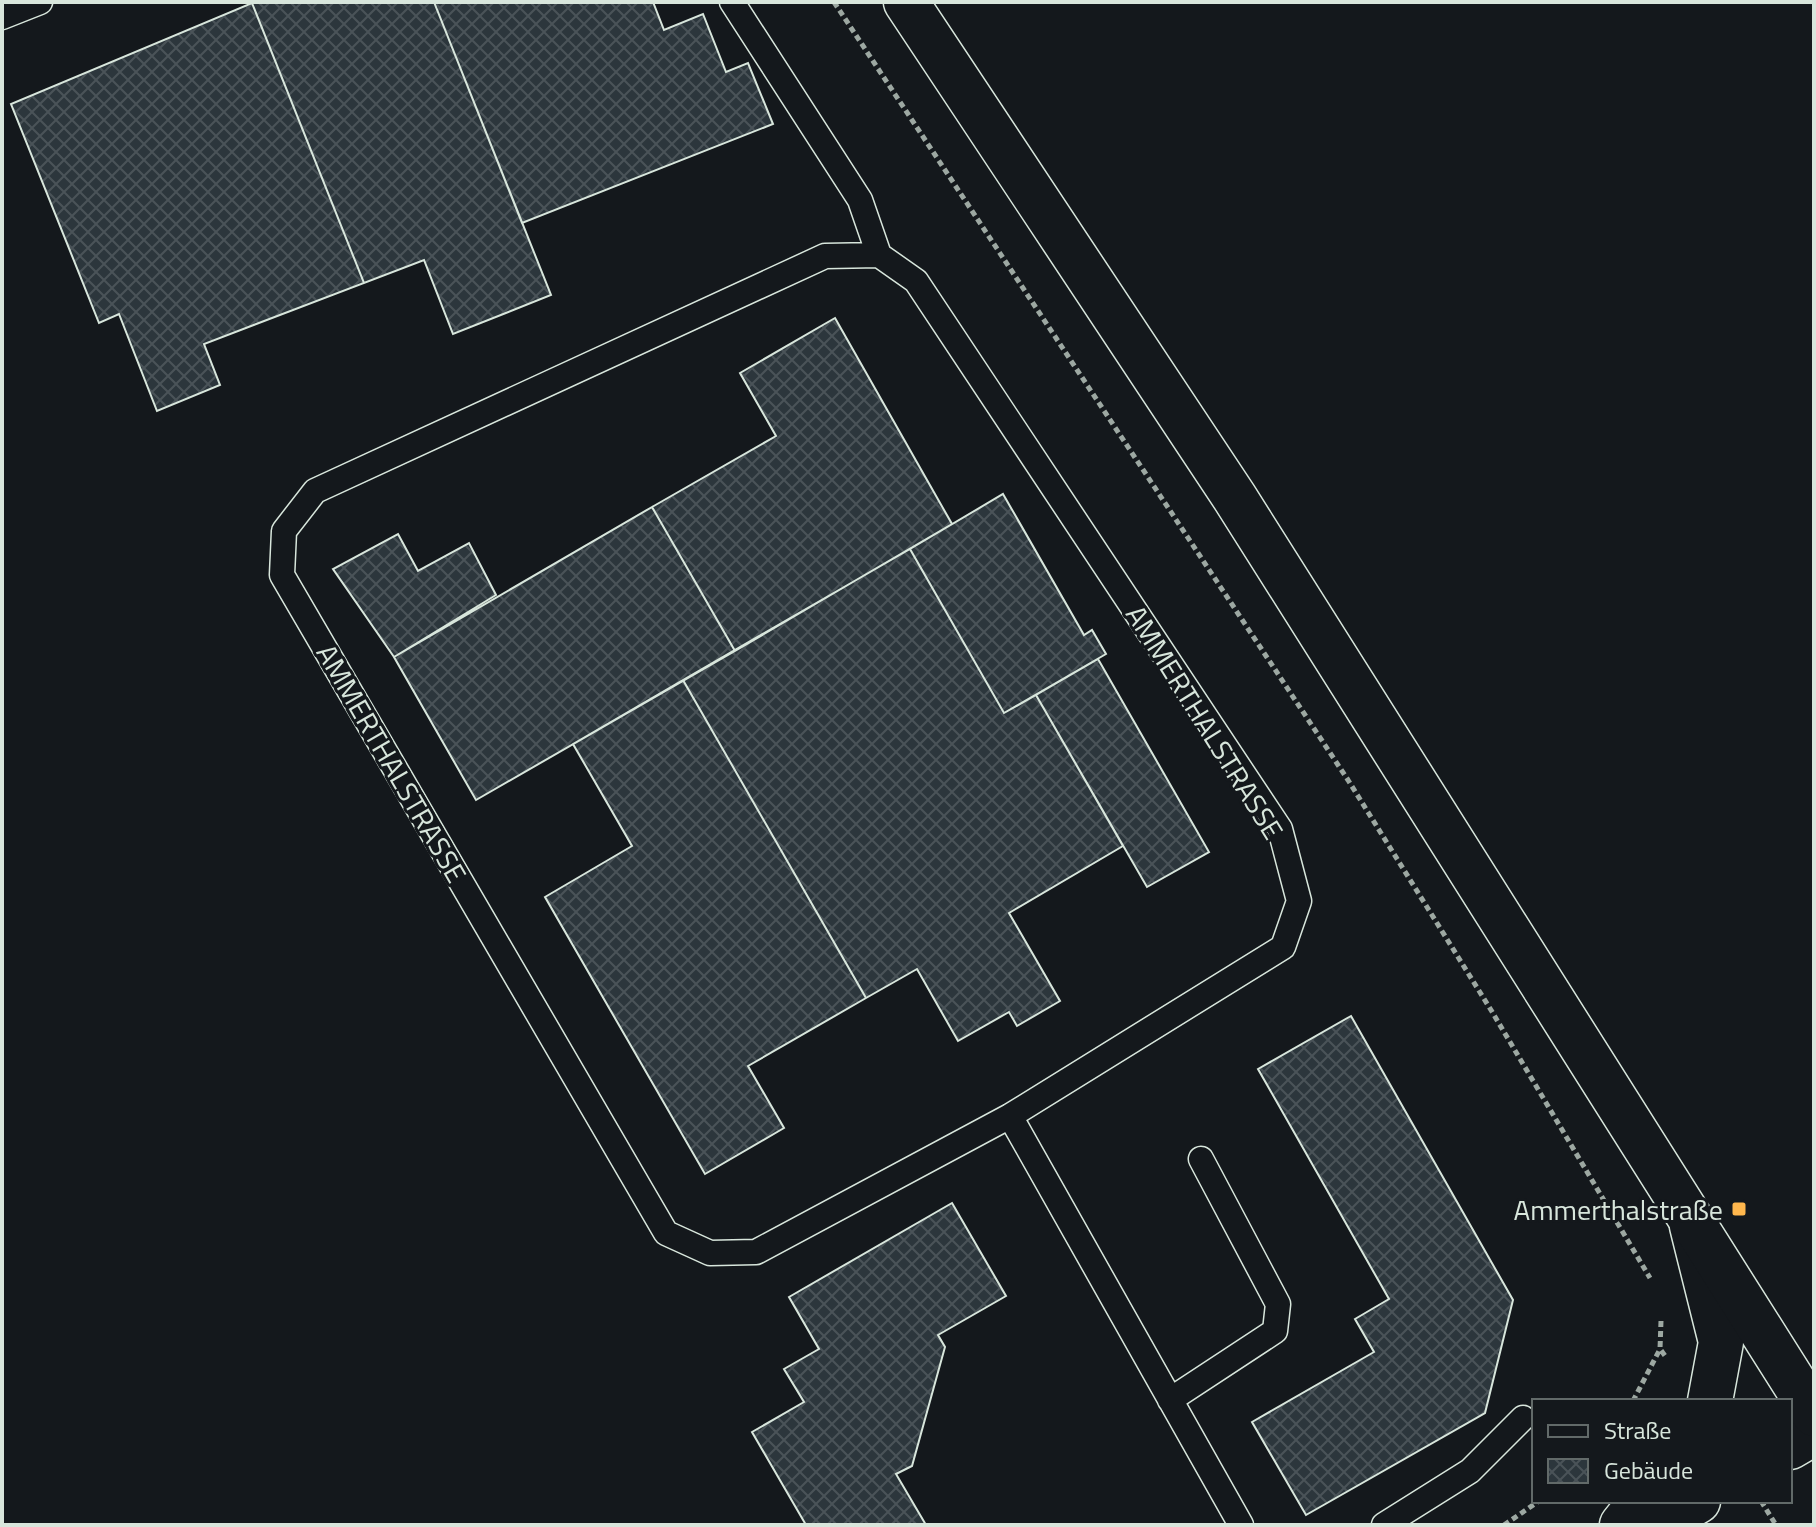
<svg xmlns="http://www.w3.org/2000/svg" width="1816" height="1527" viewBox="0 0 1816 1527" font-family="'Titillium Web',sans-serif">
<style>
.building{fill:url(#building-cross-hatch);stroke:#d8e6dc;stroke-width:2}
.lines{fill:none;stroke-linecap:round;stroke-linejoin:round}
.lane-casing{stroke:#d8e6dc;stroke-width:27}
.street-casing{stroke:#d8e6dc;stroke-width:47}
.secondary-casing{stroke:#d8e6dc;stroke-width:47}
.path{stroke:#9da8a2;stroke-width:5;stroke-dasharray:6 4;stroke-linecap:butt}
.lane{stroke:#14181c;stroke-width:24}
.street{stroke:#14181c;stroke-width:44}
.secondary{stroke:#14181c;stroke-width:44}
.poi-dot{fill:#ffb74d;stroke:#14181c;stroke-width:3}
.labels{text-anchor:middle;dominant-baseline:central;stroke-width:6;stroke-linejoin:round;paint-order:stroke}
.street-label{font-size:28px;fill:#d8e6dc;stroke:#14181c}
.poi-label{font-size:28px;fill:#d8e6dc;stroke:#14181c;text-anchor:end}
</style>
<defs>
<pattern id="building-cross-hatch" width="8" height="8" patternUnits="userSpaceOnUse" patternTransform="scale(2)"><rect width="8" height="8" fill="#2c363c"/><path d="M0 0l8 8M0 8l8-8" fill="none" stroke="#4a5358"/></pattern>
</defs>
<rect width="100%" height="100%" fill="#14181c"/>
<path class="building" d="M434,2L551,295L453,334L424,260L364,283L252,3Z
M434,2H653L664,30L703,14L726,72L748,63L773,124L522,223Z
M252,3L364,283L204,344L220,385L157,411L119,314L99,323L11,104Z
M835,318L952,524L735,651L652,507L776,436L740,373Z
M1003,494L1084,635L1092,630L1106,654L1004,713L910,549Z
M652,507L735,651L476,800L394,657Z
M398,534L418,571L469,543L496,595L394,657L333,569Z
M910,549L1004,713L1036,695L1123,846L1009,913L1060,1001L1017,1026L1009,1012L958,1041L917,969L866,998L683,680Z
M1098,659L1209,852L1147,887L1036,695Z
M683,680L866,998L748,1066L784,1128L705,1174L545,897L632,846L573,744Z
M1351,1016L1513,1300L1485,1413L1306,1515L1252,1422L1374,1352L1355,1319L1389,1299L1258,1069Z
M952,1203L1006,1296L938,1335L945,1347L912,1466L896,1474L926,1525H806L752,1432L804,1402L784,1369L819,1349L789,1297Z"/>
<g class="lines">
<g class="lane-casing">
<path id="lane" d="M732,2L860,200L879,255
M2,17L40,2
M879,255L916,281L1280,829L1299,901L1283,947L1010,1116L756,1252L710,1253L666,1233L282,575L284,531L315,491L825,256Z
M1010,1116L1241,1525
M1170,1400L1275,1331L1278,1304L1201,1159
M1384,1525L1470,1471L1523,1418"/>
</g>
<g class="street-casing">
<path id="street" d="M1692,1226L1721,1342L1710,1401
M1790,1447L1814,1433
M1622,1525L1641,1501
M1657,1525L1698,1501"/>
</g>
<g class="secondary-casing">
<path id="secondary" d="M906,2L1235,498L1814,1414"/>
</g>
<path class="path" d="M834,2L1348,780L1491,1010L1650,1278
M1661,1321L1660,1349L1666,1357
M1633,1401L1660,1349
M1761,1501L1776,1525
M1504,1525L1539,1501"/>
<use href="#lane" class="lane"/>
<use href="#street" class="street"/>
<use href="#secondary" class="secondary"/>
</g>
<rect class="poi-dot" x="1731" y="1201" width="16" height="16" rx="4"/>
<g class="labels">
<g class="street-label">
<text transform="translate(1205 722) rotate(58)">AMMERTHALSTRASSE</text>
<text transform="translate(392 763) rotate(60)">AMMERTHALSTRASSE</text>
</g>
<g class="poi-label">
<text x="1723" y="1209">Ammerthalstraße</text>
</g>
</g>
<rect width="1816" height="1527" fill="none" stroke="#d8e6dc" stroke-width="8"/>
<rect x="1532" y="1399" width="260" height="104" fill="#14181c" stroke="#626a69" stroke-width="2"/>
<rect x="1548" y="1425" width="40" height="12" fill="#14181c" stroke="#626a69" stroke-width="2"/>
<text x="1604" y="1439" font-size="24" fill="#d8e6dc">Straße</text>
<rect x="1548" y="1459" width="40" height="24" fill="url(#building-cross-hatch)" stroke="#626a69" stroke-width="2"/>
<text x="1604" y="1479" font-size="24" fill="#d8e6dc">Gebäude</text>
</svg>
